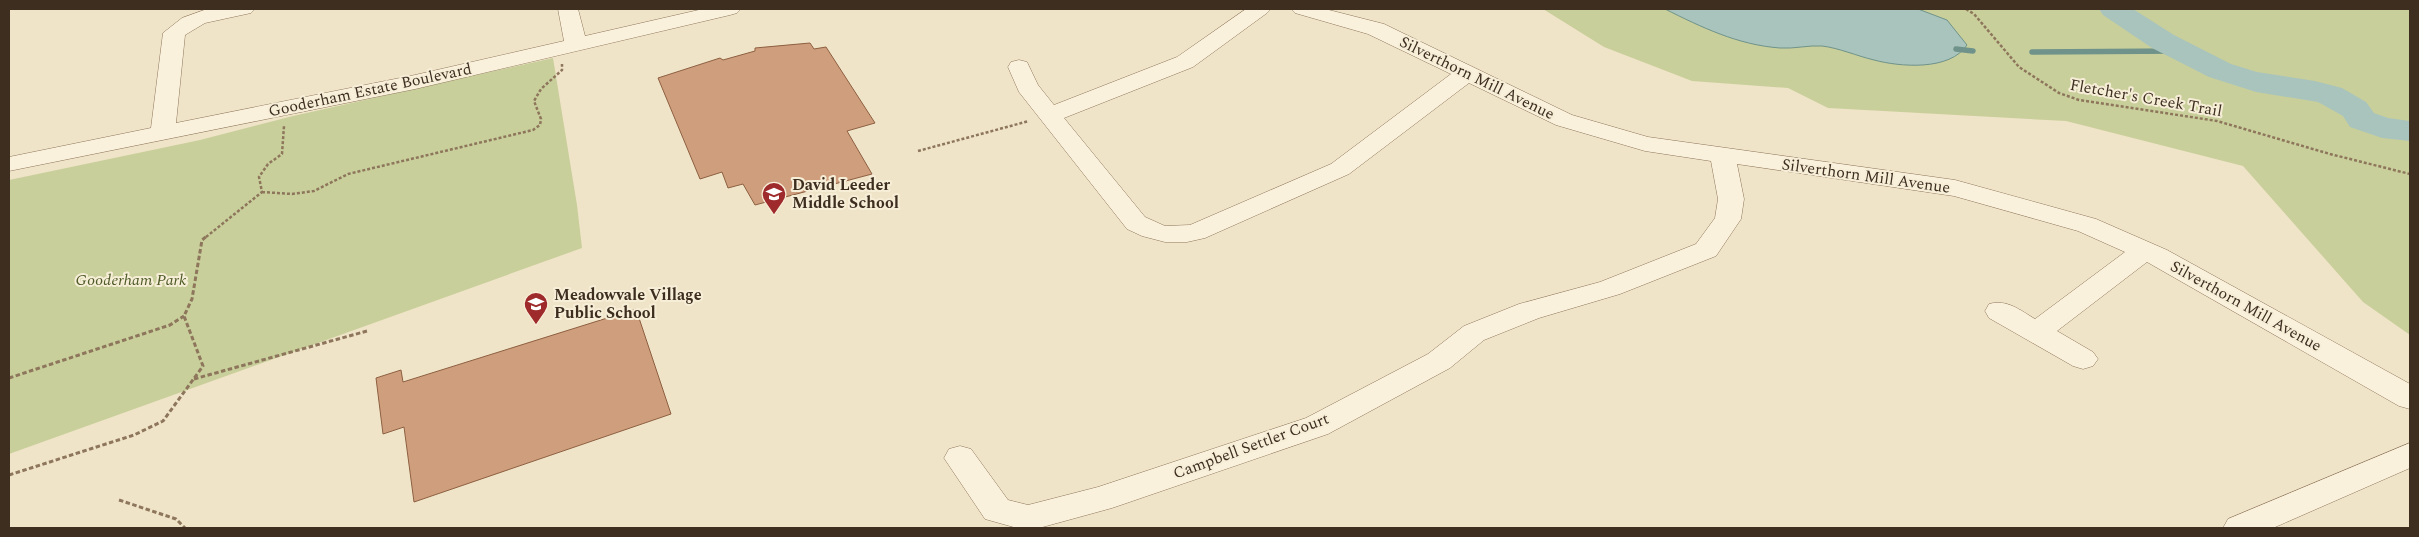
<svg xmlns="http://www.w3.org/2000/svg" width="2419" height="537" viewBox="0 0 2419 537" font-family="Spectral,serif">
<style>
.green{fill:#c9cf9b}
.water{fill:#a9c4bc;stroke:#6f938a}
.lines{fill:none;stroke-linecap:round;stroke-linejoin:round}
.stream{stroke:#6f938a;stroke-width:5.5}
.river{fill:#a9c4bc;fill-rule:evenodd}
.building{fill:#cf9f7d;stroke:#8d5f41}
.minor-casing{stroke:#8d765c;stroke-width:1}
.path-far1{stroke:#8d765c;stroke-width:2.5;stroke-dasharray:3 2;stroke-linecap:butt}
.path{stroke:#8d765c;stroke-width:3;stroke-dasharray:4.5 2.5;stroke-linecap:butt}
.minor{fill:#faf1dc;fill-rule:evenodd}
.labels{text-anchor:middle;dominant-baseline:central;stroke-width:4;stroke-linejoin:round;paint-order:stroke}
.street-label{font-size:16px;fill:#3d2e20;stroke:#f7eed8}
.poi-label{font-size:16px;font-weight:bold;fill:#3d2e20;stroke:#f7eed8;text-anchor:start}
.park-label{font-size:16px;font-style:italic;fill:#4d5a26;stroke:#f7eed8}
</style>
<rect width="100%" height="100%" fill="#f0e4c8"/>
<path class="green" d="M1543,9H2410V335L2363,302L2243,166L2066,121L1828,108L1788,88L1692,81L1604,47Z
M553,58L577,205L582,248L9,454V180L200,140L293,116Z"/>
<path class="water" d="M1665,9H1918L1947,20L1967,45C1950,71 1900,67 1874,60C1857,56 1839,48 1822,46C1809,45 1794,49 1780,48C1738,45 1701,27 1665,9Z"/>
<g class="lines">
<path class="stream" d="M1956,49L1973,51
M2032,52L2181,51"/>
<path class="river" d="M2099,9H2133L2174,35L2231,64L2257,72L2315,81L2342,88L2366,102L2374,113L2388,118L2410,121V141L2382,138L2350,127L2343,116L2318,102L2256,92L2209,77L2152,48L2103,15Z"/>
</g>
<path class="building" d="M810,43L814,49L826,47L875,123L847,131L872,174L755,205L743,184L728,188L722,172L700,179L658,78L720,58L723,60L755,51V48Z
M636,309L671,414L414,502L404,427L383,434L376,378L401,370L403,382Z"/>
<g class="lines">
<g class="minor-casing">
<path id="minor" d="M207,9H255L251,13L205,23L185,35L176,123L415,75L564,41L558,9H578L585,36L703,9H741L737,13L730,15L415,89L9,171V157L151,128L163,33L182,18Z
M1246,9H1271L1267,13L1193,67L1064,118L1145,217L1165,226L1190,225L1331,164L1451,74L1368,34L1295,13L1291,9H1325L1384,24L1572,115L1648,137L1955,180L2096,219L2167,250L2410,384V409L2399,406L2147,262L2057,331L2093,352L2098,359L2093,366L2083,369L2073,366L1989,318L1985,311L1989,304C2007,299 2020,310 2035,319L2125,252L2078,231L1954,196L1737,164L1744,199L1741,219L1716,256L1620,294L1539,318L1484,340L1450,368L1328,434L1112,508L1039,528H1017L985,519L944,458L949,449L960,446L971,449L1008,500L1028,505L1098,487L1306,418L1428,354L1464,326L1519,304L1600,282L1696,244L1715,218L1718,199L1711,161L1645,151L1556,125L1469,83L1349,174L1205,238L1187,242H1165L1142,236L1127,229L1019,92L1008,67L1011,62L1019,60L1027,62L1038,85L1054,105L1177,57Z
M2410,443V468L2273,528H2223L2228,519Z"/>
</g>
<path class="path-far1" d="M1966,9L1974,14L2019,67L2059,93L2079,100L2217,121L2330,154L2410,174
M918,151L1029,121
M262,192L292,194L314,191L348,174L533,130L540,125L541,119L534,101L541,89L562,70V64
M206,237L262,192L259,177L268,164L282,154L284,126"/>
<path class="path" d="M9,378L170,325L184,316
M194,379L367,331
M9,475L134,435L163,421L203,366L184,316L192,299L202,240L207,236
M119,500L176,519L185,528"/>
<use href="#minor" class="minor"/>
</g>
<defs>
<g id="school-pin" transform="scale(1.25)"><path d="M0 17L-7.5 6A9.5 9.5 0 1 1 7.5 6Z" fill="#9e2a2b" stroke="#f7eed8"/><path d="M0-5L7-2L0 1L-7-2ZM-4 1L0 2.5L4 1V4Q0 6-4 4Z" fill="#fff"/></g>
</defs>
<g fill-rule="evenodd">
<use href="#school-pin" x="774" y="194"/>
<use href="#school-pin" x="536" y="304"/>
</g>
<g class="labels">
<g class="street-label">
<text transform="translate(1477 78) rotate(26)">Silverthorn Mill Avenue</text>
<text transform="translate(370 90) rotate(-12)">Gooderham Estate Boulevard</text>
<text transform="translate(2146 98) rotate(10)">Fletcher's Creek Trail</text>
<text transform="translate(1866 176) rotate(8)">Silverthorn Mill Avenue</text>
<text transform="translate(2246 306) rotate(29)">Silverthorn Mill Avenue</text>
<text transform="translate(1251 446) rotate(-20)">Campbell Settler Court</text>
</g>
<g class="poi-label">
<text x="792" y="185">David Leeder<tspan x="792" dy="18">Middle School</tspan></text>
<text x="554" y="295">Meadowvale Village<tspan x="554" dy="18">Public School</tspan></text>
</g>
<g class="park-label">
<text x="131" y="280">Gooderham Park</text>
</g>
</g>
<rect width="2419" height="537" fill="none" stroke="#3d2e20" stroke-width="20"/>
</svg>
